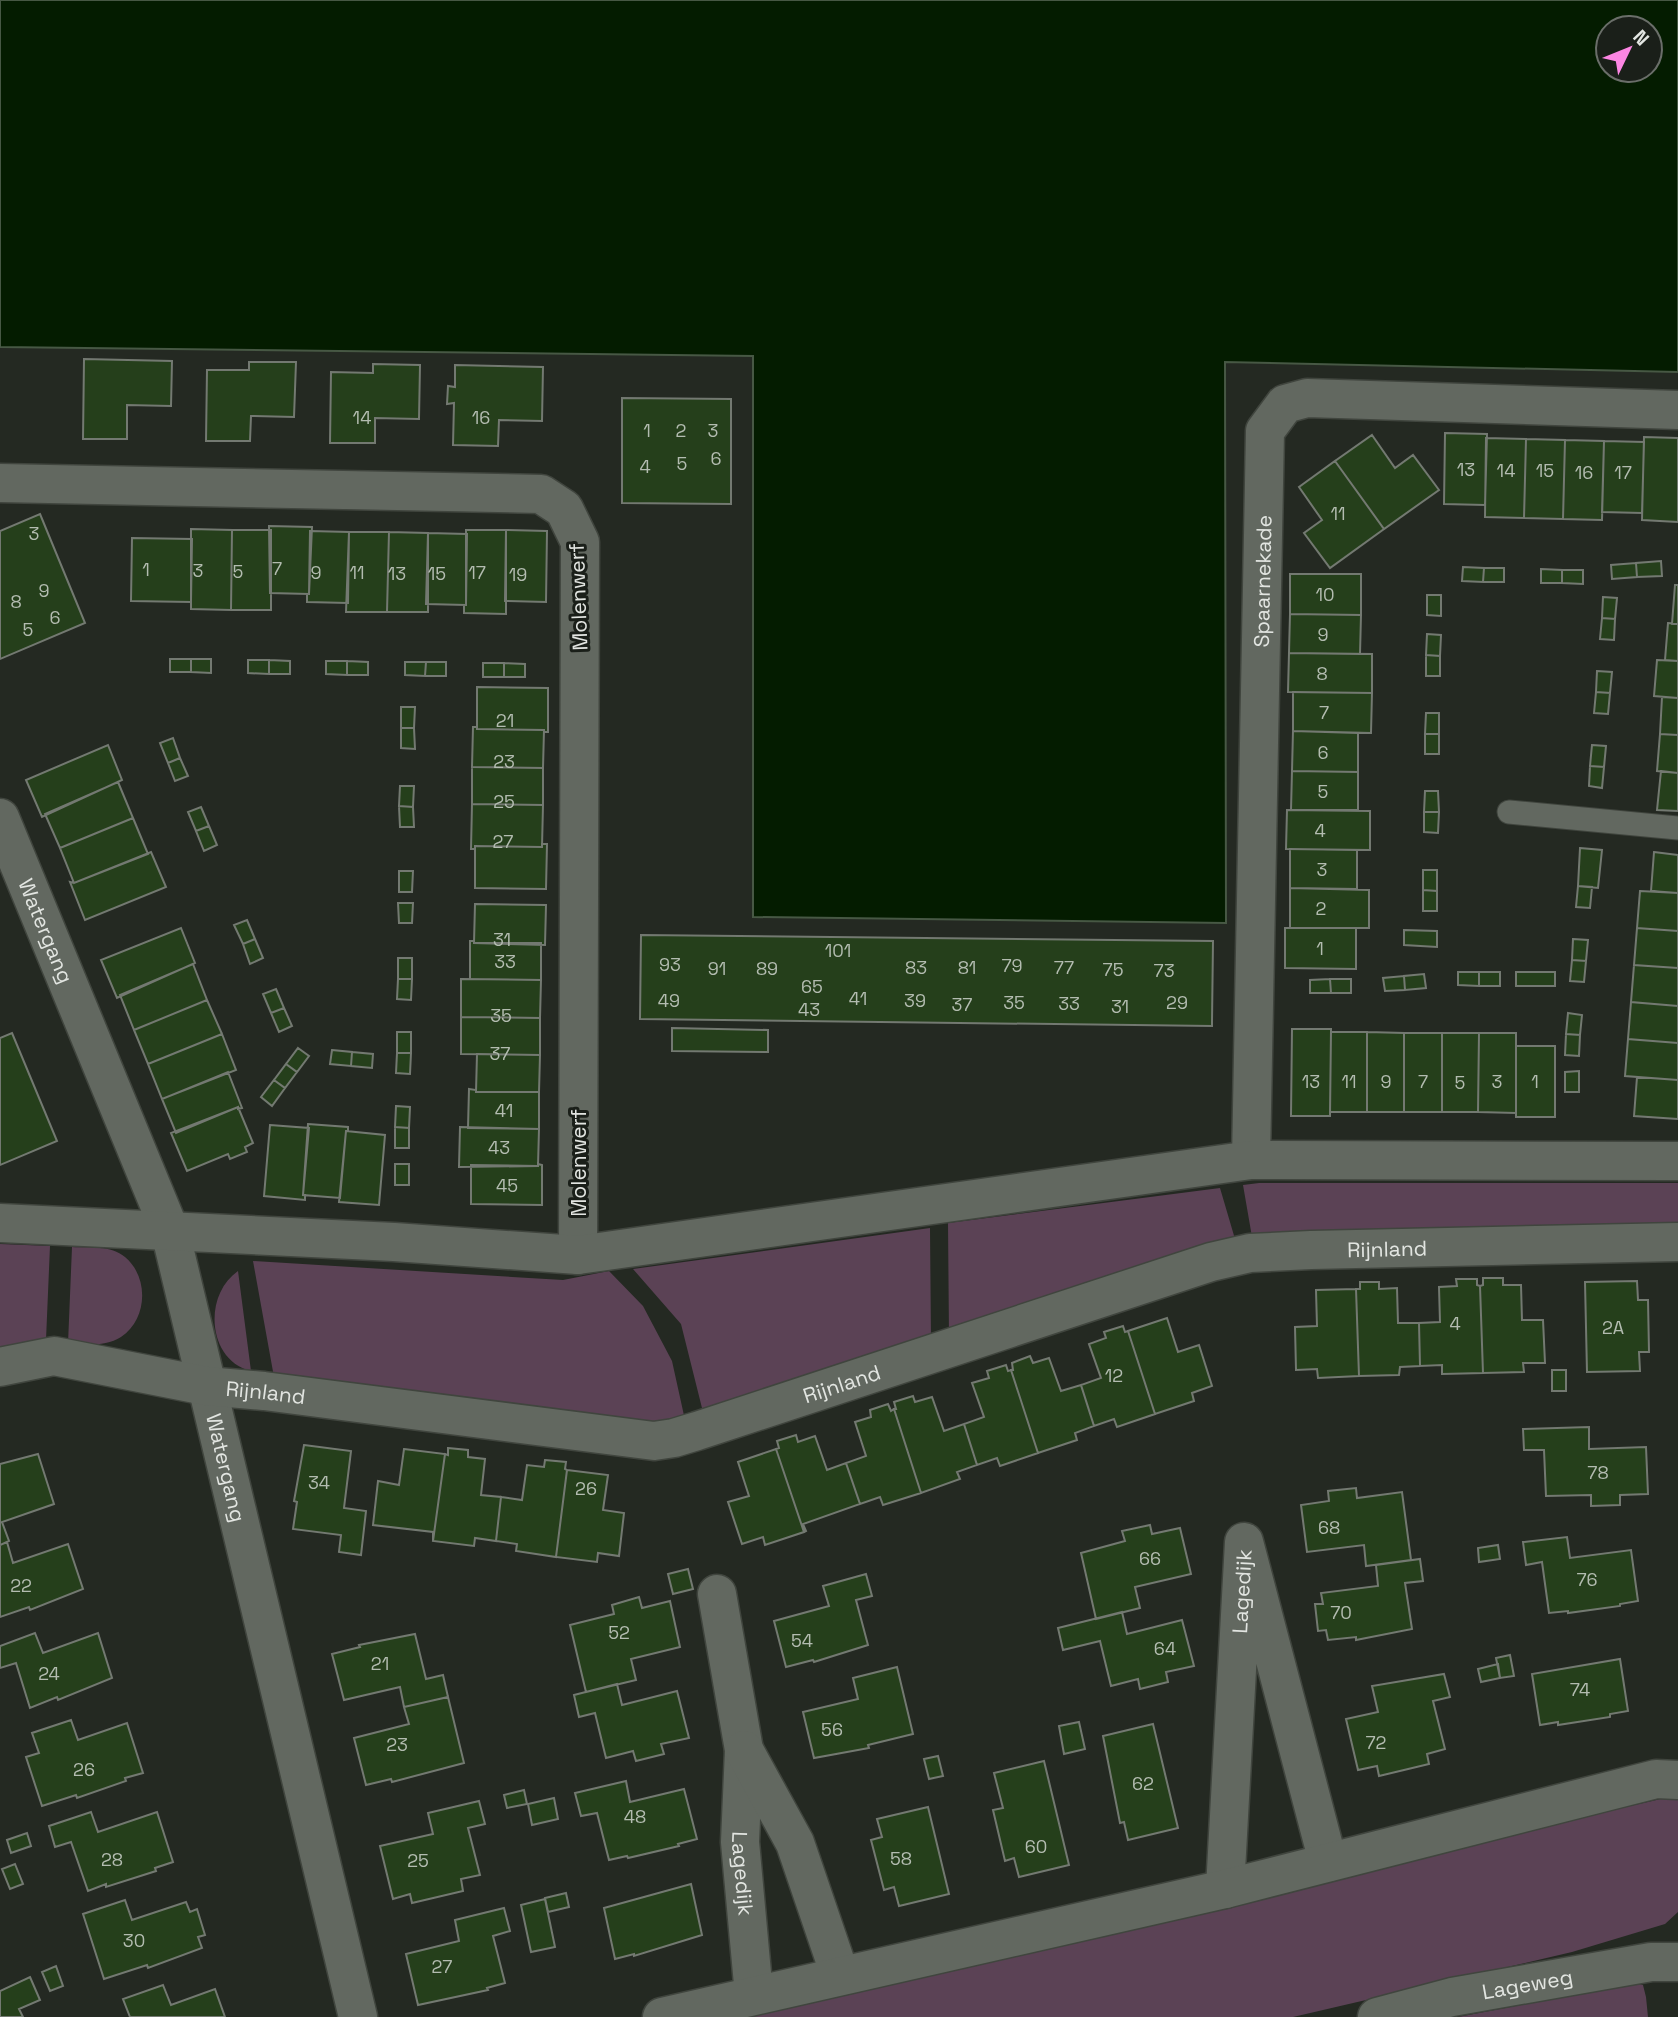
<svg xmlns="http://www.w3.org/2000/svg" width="1678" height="2017" viewBox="0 0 1678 2017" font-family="'Space Grotesk',sans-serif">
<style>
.green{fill:#5b4255}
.water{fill:#041c00;stroke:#475844;stroke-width:2;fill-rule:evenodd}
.building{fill:#253f1b;stroke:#737971;stroke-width:2}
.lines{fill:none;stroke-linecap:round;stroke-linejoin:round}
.lane-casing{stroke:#40453e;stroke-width:25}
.street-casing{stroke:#40453e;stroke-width:41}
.secondary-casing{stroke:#40453e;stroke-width:41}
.lane{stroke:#626860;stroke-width:23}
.street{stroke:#626860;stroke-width:38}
.secondary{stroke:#626860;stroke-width:38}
.labels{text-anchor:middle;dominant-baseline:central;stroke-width:6;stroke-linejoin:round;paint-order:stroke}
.number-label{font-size:18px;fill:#b3bcb0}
.street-label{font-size:21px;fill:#e2e5e1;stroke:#1a1f19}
</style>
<rect width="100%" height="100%" fill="#242922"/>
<path class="green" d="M1259,1183H1678V1226L1252,1237L1243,1185Z
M1220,1188L1235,1239L949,1337L948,1223Z
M930,1228L931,1341L703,1412L681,1324L633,1269Z
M0,1244L50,1246L46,1340L0,1349Z
M72,1247C89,1248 111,1245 125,1257C149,1277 148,1319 121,1337C106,1347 86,1344 68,1344Z
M253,1261L563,1280L609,1271L643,1306L672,1361L685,1420L660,1429L274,1377Z
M238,1271L251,1371C207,1360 203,1295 238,1271Z
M1678,1795V1912L1665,1924L1572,1952L1293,2017H718Z
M1635,1983L1643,1985L1646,1997L1648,2017H1458Z"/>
<path class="water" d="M0,0H1678V372L1225,362L1226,923L753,917V356L0,347ZM1608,28H1650V70H1608Z"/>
<path class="building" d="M84,359L172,361L171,406L127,405V439H83Z
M249,362H296L294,417L251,416L250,441H206L207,370H249Z
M373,364L420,365L419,419L375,418V443H330L331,372L373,373Z
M455,365L543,367L542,421L499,420L498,446L453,445L454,403L447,404L448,386L455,387Z
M622,398L731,399V504L622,503Z
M1445,433L1487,434L1485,505L1444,504Z
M1372,435L1395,468L1413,455L1439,490L1384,529L1335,461Z
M1644,437L1678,438V522L1642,520Z
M1486,438L1526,439L1524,518L1485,517Z
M1526,439L1565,440L1563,519L1524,518Z
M1565,440L1604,441L1602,520L1563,519Z
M1604,441L1644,442L1642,513L1602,512Z
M1335,461L1384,529L1330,568L1304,533L1322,520L1299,487Z
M40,514L85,623L0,659V531Z
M269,526L312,527L309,594L270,593Z
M191,529L232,530L231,610L191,609Z
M232,530H271V610H231Z
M466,530H506V614L464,613V605H466Z
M506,530L547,531L546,602L505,601Z
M310,531L349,532L348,603L307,602V594H309Z
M349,532H389L387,612H346Z
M389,532L428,533V612H387Z
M428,533L467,534L466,605L426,604Z
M132,538L192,539L191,602L131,601Z
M1661,561L1662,576L1637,577L1636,563Z
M1636,563L1637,577L1612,579L1611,565Z
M1463,567L1484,568L1483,582L1462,581Z
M1484,568H1504V582H1483Z
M1541,569L1562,570V583H1541Z
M1562,570H1583V584L1562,583Z
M1290,574H1361V615L1290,614Z
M1675,585H1678V624H1672Z
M1427,595H1441V616L1427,615Z
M1603,597L1617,598L1615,619L1602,618Z
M1290,614L1361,615L1360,654L1289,653Z
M1602,618L1615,619L1614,640L1600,639Z
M1668,623L1678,624V661L1665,660Z
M1427,634L1441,635L1440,656L1426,655Z
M1289,653L1372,654V693L1288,692Z
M1426,655L1440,656V676H1426Z
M170,659H191V672H170Z
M191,659H211V673L191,672Z
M248,660H269V674L248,673Z
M269,660L290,661V674H269Z
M1657,660L1678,661V698L1654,696Z
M326,661H347V675L326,674Z
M347,661L368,662V675H347Z
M405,662H426L425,676L405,675Z
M426,662H446V676H425Z
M483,663H504V677H483Z
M504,663L525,664V677H504Z
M1597,671L1612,672L1610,693L1596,692Z
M477,687L548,688V732H544V730L477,729Z
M1293,692L1372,693L1371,733L1293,731Z
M1596,692L1610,693L1608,714L1594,713Z
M1662,697L1678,698V735L1660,734Z
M401,707H415L414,728H401Z
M1426,713H1439V734H1425Z
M473,727H477V729L544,730L543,768L472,767Z
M401,728H414L415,749L401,748Z
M1293,731L1358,733V772L1292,771Z
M1425,734H1439V754H1425Z
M1660,734L1678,735V773L1657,771Z
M173,738L180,758L168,763L160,743Z
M108,745L122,780L42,817L26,780Z
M1592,745L1606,746L1604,767L1590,766Z
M180,758L188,776L175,781L168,763Z
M1590,766L1604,767L1602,788L1589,786Z
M472,767L543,768V805L472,804Z
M1292,771L1358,772V810H1291Z
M1661,771L1678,773V811L1657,810Z
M118,782L133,818L60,848L45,814Z
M400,786H414L413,807L399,806Z
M1425,791H1438L1439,812H1424Z
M472,804L543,805L542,847L475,846V849H471Z
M399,806L413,807L414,827H400Z
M201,807L209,826L196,831L188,812Z
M1287,810L1370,811V850L1286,849Z
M1424,812H1439L1438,833L1424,832Z
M133,818L148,854L74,883L60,848Z
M209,826L217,845L204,851L196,831Z
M542,844H547L546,889L475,888V846L542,847Z
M1580,848L1602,850L1598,888L1578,886Z
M1290,849L1357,850V889L1290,888Z
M151,852L166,887L85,920L70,882L74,883Z
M1654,852L1678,855V893L1651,891Z
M1423,870H1437V891L1423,890Z
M399,871H413L412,892H399Z
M1578,886L1592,887L1590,908L1576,907Z
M1290,888L1369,890V928H1290Z
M1423,890L1437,891V911H1423Z
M1640,891L1678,893V931L1637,928Z
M398,903H413L412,923H399Z
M475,904L546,905L545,945L474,943Z
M247,920L255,939L243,944L234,925Z
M181,928L195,963L117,998L101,960Z
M1285,928H1356V969L1285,968Z
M1637,928L1678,931V968L1634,965Z
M1404,930L1437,931V947L1404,945Z
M641,935L1213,941L1212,1022V1026L640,1019Z
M255,939L263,958L250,964L243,944Z
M1573,939L1588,940L1586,961L1572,960Z
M470,941H474V943H541V980L470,979Z
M398,958H412V979H398Z
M1572,960L1586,961L1584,982L1570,981Z
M193,964L207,1000L134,1030L120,995Z
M1634,965L1678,968V1006L1631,1002Z
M1458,972H1479V986L1458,985Z
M1479,972H1500V986H1479Z
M1516,972H1555V986H1516Z
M1424,974L1426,988L1405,990L1404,976Z
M1404,976L1405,990L1385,991L1383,978Z
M398,979H412L411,1000L397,999Z
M461,979L541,980L540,1018L461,1017Z
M1330,979H1351V993H1331Z
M1330,979L1331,993H1310V980Z
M276,989L284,1008L271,1013L263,994Z
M207,1000L222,1034L148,1064L134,1030Z
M1631,1002L1678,1006V1043L1628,1039Z
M284,1008L292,1026L279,1032L271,1013Z
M1568,1013L1582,1015L1580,1035L1566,1034Z
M461,1017L540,1018V1055L461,1054Z
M672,1028L768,1030V1052L672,1051Z
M1292,1029H1331L1330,1116H1291Z
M397,1032H411V1053H397Z
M1331,1032H1367V1112H1330Z
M1367,1032L1404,1033V1112H1367Z
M12,1033L57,1141L0,1165V1038Z
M1404,1033H1442V1112H1404Z
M1442,1033H1479L1478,1112H1442Z
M1479,1033H1516V1113L1478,1112Z
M222,1034L236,1070L162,1099L148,1064Z
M1566,1034L1580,1035L1579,1056L1565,1055Z
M1628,1039L1678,1043V1080L1625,1076Z
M1516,1046H1555V1117H1516Z
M298,1048L309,1056L297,1072L286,1064Z
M332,1050L352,1052L351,1066L330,1064Z
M352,1052L373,1054L372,1068L351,1066Z
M397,1053H411L410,1074L396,1073Z
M477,1054L540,1055L539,1092H476Z
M286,1064L297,1072L285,1088L274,1080Z
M1579,1071V1092H1565V1072Z
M228,1072L242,1108L238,1109V1107L176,1133L162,1099Z
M1637,1077L1678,1080V1119L1634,1116Z
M274,1080L285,1088L272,1106L261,1097Z
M469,1089L476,1090V1092H539V1129L468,1128Z
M396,1106L410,1107L409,1128L395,1127Z
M238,1107L253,1143L245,1147L247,1152L230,1159L228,1154L187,1171L171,1133Z
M308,1124L348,1127V1131H346L340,1198L303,1195Z
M270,1125L309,1128L303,1195H305V1200L264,1196Z
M395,1127L409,1128V1148H395Z
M460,1127L539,1129L538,1166L459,1167Z
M346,1131L385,1135L379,1205L339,1202Z
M395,1164H409V1185H395Z
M538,1164L542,1165V1205L471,1204V1165L538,1166Z
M1483,1278H1503V1285H1521L1522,1320H1543L1545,1363H1523L1524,1372L1483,1373L1480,1286L1483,1285Z
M1456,1279H1477V1285L1480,1286L1483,1373L1442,1374V1365L1420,1366L1419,1323L1440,1322L1439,1287L1457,1286Z
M1637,1281L1638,1300H1648L1649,1352H1639L1640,1371L1587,1372L1585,1282Z
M1360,1282H1379V1289L1397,1288L1398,1323H1419L1420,1366L1400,1367L1399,1375L1359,1376L1356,1289H1360Z
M1356,1289L1359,1376L1318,1378L1317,1369L1296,1370L1295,1327L1317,1326L1316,1290Z
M1167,1318L1178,1352L1199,1345L1212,1386L1192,1393L1194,1401L1155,1414L1128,1331Z
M1123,1326L1125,1332L1128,1331L1155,1414L1117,1427L1114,1419L1094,1426L1081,1385L1101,1378L1089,1344L1106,1338L1104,1332Z
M1030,1356L1033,1363L1049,1358L1061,1391L1081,1385L1094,1426L1075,1433L1077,1440L1038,1453L1011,1370H1013L1012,1363Z
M1006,1365L1008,1371L1011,1370L1038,1453L1000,1466L997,1458L977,1465L964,1424L984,1417L972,1383L989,1378L987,1371Z
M1552,1370H1566V1391H1552Z
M913,1396L915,1402L932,1397L944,1431L964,1424L977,1465L957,1472L960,1479L921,1493L894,1409H896L894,1402Z
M888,1404L891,1411L894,1409L921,1493L883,1505L880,1497L860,1504L846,1463L866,1456L855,1422L871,1417L870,1410Z
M1589,1427V1449L1646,1447L1648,1494L1620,1495V1505L1591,1506V1495L1546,1496L1544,1450H1524L1523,1429Z
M796,1435L798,1442L815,1436L827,1470L846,1463L860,1504L803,1524L806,1531L804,1532L776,1449L779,1448L777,1441Z
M304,1445L351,1451L344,1508L366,1511L361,1555L339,1552L341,1535L293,1529L297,1502L294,1501Z
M448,1448L468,1450V1457L485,1459L481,1495L501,1497L496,1541L475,1538L474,1546L433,1541L445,1454L448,1455Z
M404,1449L445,1454L433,1541V1532L373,1525L378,1481L399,1485Z
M776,1449L804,1532L765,1545L763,1537L742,1544L728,1502L749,1496L738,1462Z
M38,1454L54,1504L2,1522L9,1541L0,1545V1464Z
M545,1460L566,1462L565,1469L567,1470L556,1557L516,1551L517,1544L496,1541L501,1497L522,1500L527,1465L544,1467Z
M567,1470L608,1475L603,1510L624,1513L619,1556L598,1553L597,1562L556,1557Z
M1356,1488L1357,1498L1402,1492L1411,1560L1366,1566L1364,1545L1307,1552L1301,1505L1329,1501L1328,1491Z
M1150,1525L1152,1534L1180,1528L1191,1574L1135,1587L1140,1608L1096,1619L1081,1553L1125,1541L1122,1531Z
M1567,1537L1570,1558L1631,1550L1638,1601L1620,1604V1606L1568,1613V1611L1549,1613L1542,1562L1526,1565L1523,1542Z
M7,1542L13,1563L68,1544L83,1589L30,1610L29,1607L0,1617V1545Z
M1498,1545L1500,1559L1479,1562L1478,1548Z
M1420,1559L1423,1581L1405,1583L1412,1629L1356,1640V1637L1328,1640L1326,1630L1318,1631L1315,1604H1323L1321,1593L1378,1586L1376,1565Z
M688,1569L693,1589L673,1594L668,1574Z
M866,1574L872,1596L856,1600L868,1645L814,1662L813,1660L786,1667L774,1621L829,1606L823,1586Z
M639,1597L642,1608L670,1601L680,1647L631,1659L636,1680L586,1692L570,1625L614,1614L612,1605Z
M1122,1612L1127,1634L1182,1620L1194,1666L1166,1672L1168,1682L1140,1689L1138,1679L1111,1686L1100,1641L1063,1650L1058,1628Z
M35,1633L43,1653L98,1633L112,1678L58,1700L57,1697L30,1708L16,1663L0,1668V1646Z
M415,1634L426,1679L443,1675L448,1697L404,1707L400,1687L344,1700L332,1654L360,1647L359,1645Z
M1510,1655L1514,1676L1500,1678L1496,1658Z
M1620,1659L1628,1711L1610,1714V1717L1558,1725V1722L1540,1725L1532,1674Z
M1498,1664L1500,1678L1481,1682L1478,1669Z
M897,1667L913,1734L868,1745L869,1748L814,1758L803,1712L858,1699L853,1678Z
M1444,1674L1450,1697L1433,1701L1445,1749L1427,1754L1429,1764L1379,1776L1377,1766L1358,1770L1346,1719L1378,1712L1372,1686Z
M617,1684L622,1705L677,1691L689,1738L661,1744L664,1754L636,1761L633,1751L606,1758L595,1713L579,1717L574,1695Z
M448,1697L464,1763L392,1782L391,1779L366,1785L354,1738L409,1724L404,1707Z
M71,1720L78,1740L127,1723L143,1773L125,1778L126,1781L77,1798L76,1795L42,1806L26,1757L39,1753L32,1733Z
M1079,1722L1085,1749L1064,1754L1059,1726Z
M1153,1724L1178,1828L1128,1840L1124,1822L1120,1823L1103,1736Z
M938,1756L943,1776L929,1779L924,1759Z
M1044,1761L1069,1865L1019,1877L1014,1858L1005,1861L993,1810L1003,1808L994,1773Z
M626,1781L630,1802L684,1789L697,1839L678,1844L679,1846L628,1858L627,1856L609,1860L597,1813L581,1816L575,1793Z
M524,1790L527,1804L507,1808L504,1795Z
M554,1798L558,1819L532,1825L528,1804Z
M479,1801L485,1824L468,1828L480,1875L461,1879L463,1891L412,1903L410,1894L393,1899L380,1846L433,1834L428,1813Z
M928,1807L949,1894L899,1906L894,1887L884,1890L871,1840L882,1837L877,1819Z
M91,1812L98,1832L157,1812L173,1862L155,1868L156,1871L106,1887V1884L88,1891L71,1842L55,1847L49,1826Z
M27,1833L31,1846L11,1853L7,1840Z
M15,1864L23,1884L10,1889L2,1869Z
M691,1884L702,1935L634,1956V1954L615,1959L604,1908Z
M566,1893L569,1907L548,1912L545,1898Z
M545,1899L555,1947L531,1952L521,1905Z
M125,1900L132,1920L186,1902L190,1912L197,1909L205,1935L198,1937L202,1948L148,1968L147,1965L104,1979L83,1914Z
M504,1908L510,1931L493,1936L505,1983L487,1988L488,1990L418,2005L406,1954L459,1941L455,1920Z
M56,1966L63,1986L50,1991L42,1972Z
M30,1977L40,2000L19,2009L23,2017H0V1991Z
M163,1985L171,2005L215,1989L225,2017H130L123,1999Z"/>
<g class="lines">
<g class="lane-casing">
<path id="lane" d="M1509,812L1678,828"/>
</g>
<g class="street-casing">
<g id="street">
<path d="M0,483L541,494L564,509L580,542L578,1255"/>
<path id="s1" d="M0,818L170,1231L358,2017"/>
<path id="s2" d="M1251,1160L1265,431L1285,404L1307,398L1678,410"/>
<path d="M0,1223L394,1242L578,1255L1251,1160L1678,1161"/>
<path id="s3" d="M0,1367L54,1356L206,1386L264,1391L654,1441L674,1438L697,1431L1211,1262L1250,1253L1311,1250L1678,1242"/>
<path id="s4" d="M717,1594L744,1750L740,1842L754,1995"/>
<path d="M744,1750L795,1843L840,1975"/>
<path id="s5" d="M1225,1889L1244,1542L1328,1862"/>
<path d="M662,2017L1225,1889L1656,1779L1678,1780"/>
</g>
</g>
<g class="secondary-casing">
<g id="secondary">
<path id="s6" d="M1377,2017L1452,1997L1651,1962H1678"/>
</g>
</g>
<use href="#lane" class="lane"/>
<use href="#street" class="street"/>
<use href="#secondary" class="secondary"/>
</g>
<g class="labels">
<g class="number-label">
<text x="362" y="417">14</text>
<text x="481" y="417">16</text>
<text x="647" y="430">1</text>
<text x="681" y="430">2</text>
<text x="713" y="430">3</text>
<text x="716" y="458">6</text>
<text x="682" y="463">5</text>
<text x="645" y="466">4</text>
<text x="1466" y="469">13</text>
<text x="1506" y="470">14</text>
<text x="1545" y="470">15</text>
<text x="1584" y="472">16</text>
<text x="1623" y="472">17</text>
<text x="1338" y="513">11</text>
<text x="34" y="533">3</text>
<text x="277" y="568">7</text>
<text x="146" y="569">1</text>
<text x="198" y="570">3</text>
<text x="238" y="571">5</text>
<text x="316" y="572">9</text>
<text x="357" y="572">11</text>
<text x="477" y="572">17</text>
<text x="397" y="573">13</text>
<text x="437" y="573">15</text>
<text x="518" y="574">19</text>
<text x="44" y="590">9</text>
<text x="1325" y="594">10</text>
<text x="16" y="601">8</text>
<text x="55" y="617">6</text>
<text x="28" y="629">5</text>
<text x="1323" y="634">9</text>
<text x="1322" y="673">8</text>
<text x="1324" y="712">7</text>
<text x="505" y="720">21</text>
<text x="1323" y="752">6</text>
<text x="504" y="761">23</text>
<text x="1323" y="791">5</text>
<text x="504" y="801">25</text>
<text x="1320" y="830">4</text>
<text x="503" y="841">27</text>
<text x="1322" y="869">3</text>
<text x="1321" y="908">2</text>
<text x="502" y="939">31</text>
<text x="1320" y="948">1</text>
<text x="838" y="950">101</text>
<text x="505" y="961">33</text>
<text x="670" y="964">93</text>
<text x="1012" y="965">79</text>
<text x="916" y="967">83</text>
<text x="967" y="967">81</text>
<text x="1064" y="967">77</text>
<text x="717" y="968">91</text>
<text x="767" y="968">89</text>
<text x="1113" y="969">75</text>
<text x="1164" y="970">73</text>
<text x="812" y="986">65</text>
<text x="858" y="998">41</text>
<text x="669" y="1000">49</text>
<text x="915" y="1000">39</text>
<text x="1014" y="1002">35</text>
<text x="1177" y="1002">29</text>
<text x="1069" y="1003">33</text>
<text x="962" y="1004">37</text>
<text x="1120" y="1006">31</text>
<text x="809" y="1009">43</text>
<text x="501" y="1015">35</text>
<text x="500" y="1053">37</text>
<text x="1311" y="1081">13</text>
<text x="1349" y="1081">11</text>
<text x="1386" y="1081">9</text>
<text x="1423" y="1081">7</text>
<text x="1497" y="1081">3</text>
<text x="1535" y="1081">1</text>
<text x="1460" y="1082">5</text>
<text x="504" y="1110">41</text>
<text x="499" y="1147">43</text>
<text x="507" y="1185">45</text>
<text x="1455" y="1323">4</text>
<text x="1613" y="1327">2A</text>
<text x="1114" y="1375">12</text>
<text x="1598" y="1472">78</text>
<text x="319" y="1482">34</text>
<text x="586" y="1488">26</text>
<text x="1329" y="1527">68</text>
<text x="1150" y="1558">66</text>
<text x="1587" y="1579">76</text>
<text x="21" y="1585">22</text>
<text x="1341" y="1612">70</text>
<text x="619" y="1632">52</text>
<text x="802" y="1640">54</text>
<text x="1165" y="1648">64</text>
<text x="380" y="1663">21</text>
<text x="49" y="1673">24</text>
<text x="1580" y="1689">74</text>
<text x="832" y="1729">56</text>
<text x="1376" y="1742">72</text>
<text x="397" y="1744">23</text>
<text x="84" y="1769">26</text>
<text x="1143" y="1783">62</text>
<text x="635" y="1816">48</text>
<text x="1036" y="1846">60</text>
<text x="901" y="1858">58</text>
<text x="112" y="1859">28</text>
<text x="418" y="1860">25</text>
<text x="134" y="1940">30</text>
<text x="442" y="1966">27</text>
</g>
<g class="street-label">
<text stroke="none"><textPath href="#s2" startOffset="579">Spaarnekade</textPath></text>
<text transform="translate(578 597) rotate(-92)">Molenwerf</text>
<text stroke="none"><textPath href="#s1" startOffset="122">Watergang</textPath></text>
<text transform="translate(578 1163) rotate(-90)">Molenwerf</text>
<text stroke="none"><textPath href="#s3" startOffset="1424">Rijnland</textPath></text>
<text stroke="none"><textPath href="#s3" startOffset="858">Rijnland</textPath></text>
<text stroke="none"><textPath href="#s3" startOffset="270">Rijnland</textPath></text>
<text stroke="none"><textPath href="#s1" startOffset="690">Watergang</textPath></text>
<text stroke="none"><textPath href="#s5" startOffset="298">Lagedijk</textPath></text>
<text stroke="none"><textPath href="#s4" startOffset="282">Lagedijk</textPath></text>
<text stroke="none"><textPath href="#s6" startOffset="154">Lageweg</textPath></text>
</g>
</g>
<g transform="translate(1629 49) rotate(47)"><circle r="33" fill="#1a1f19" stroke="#6a6e69" stroke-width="2"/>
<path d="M0-5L12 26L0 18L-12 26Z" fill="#fc86e3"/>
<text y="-10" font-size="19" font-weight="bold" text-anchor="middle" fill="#e2e5e1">N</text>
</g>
</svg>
